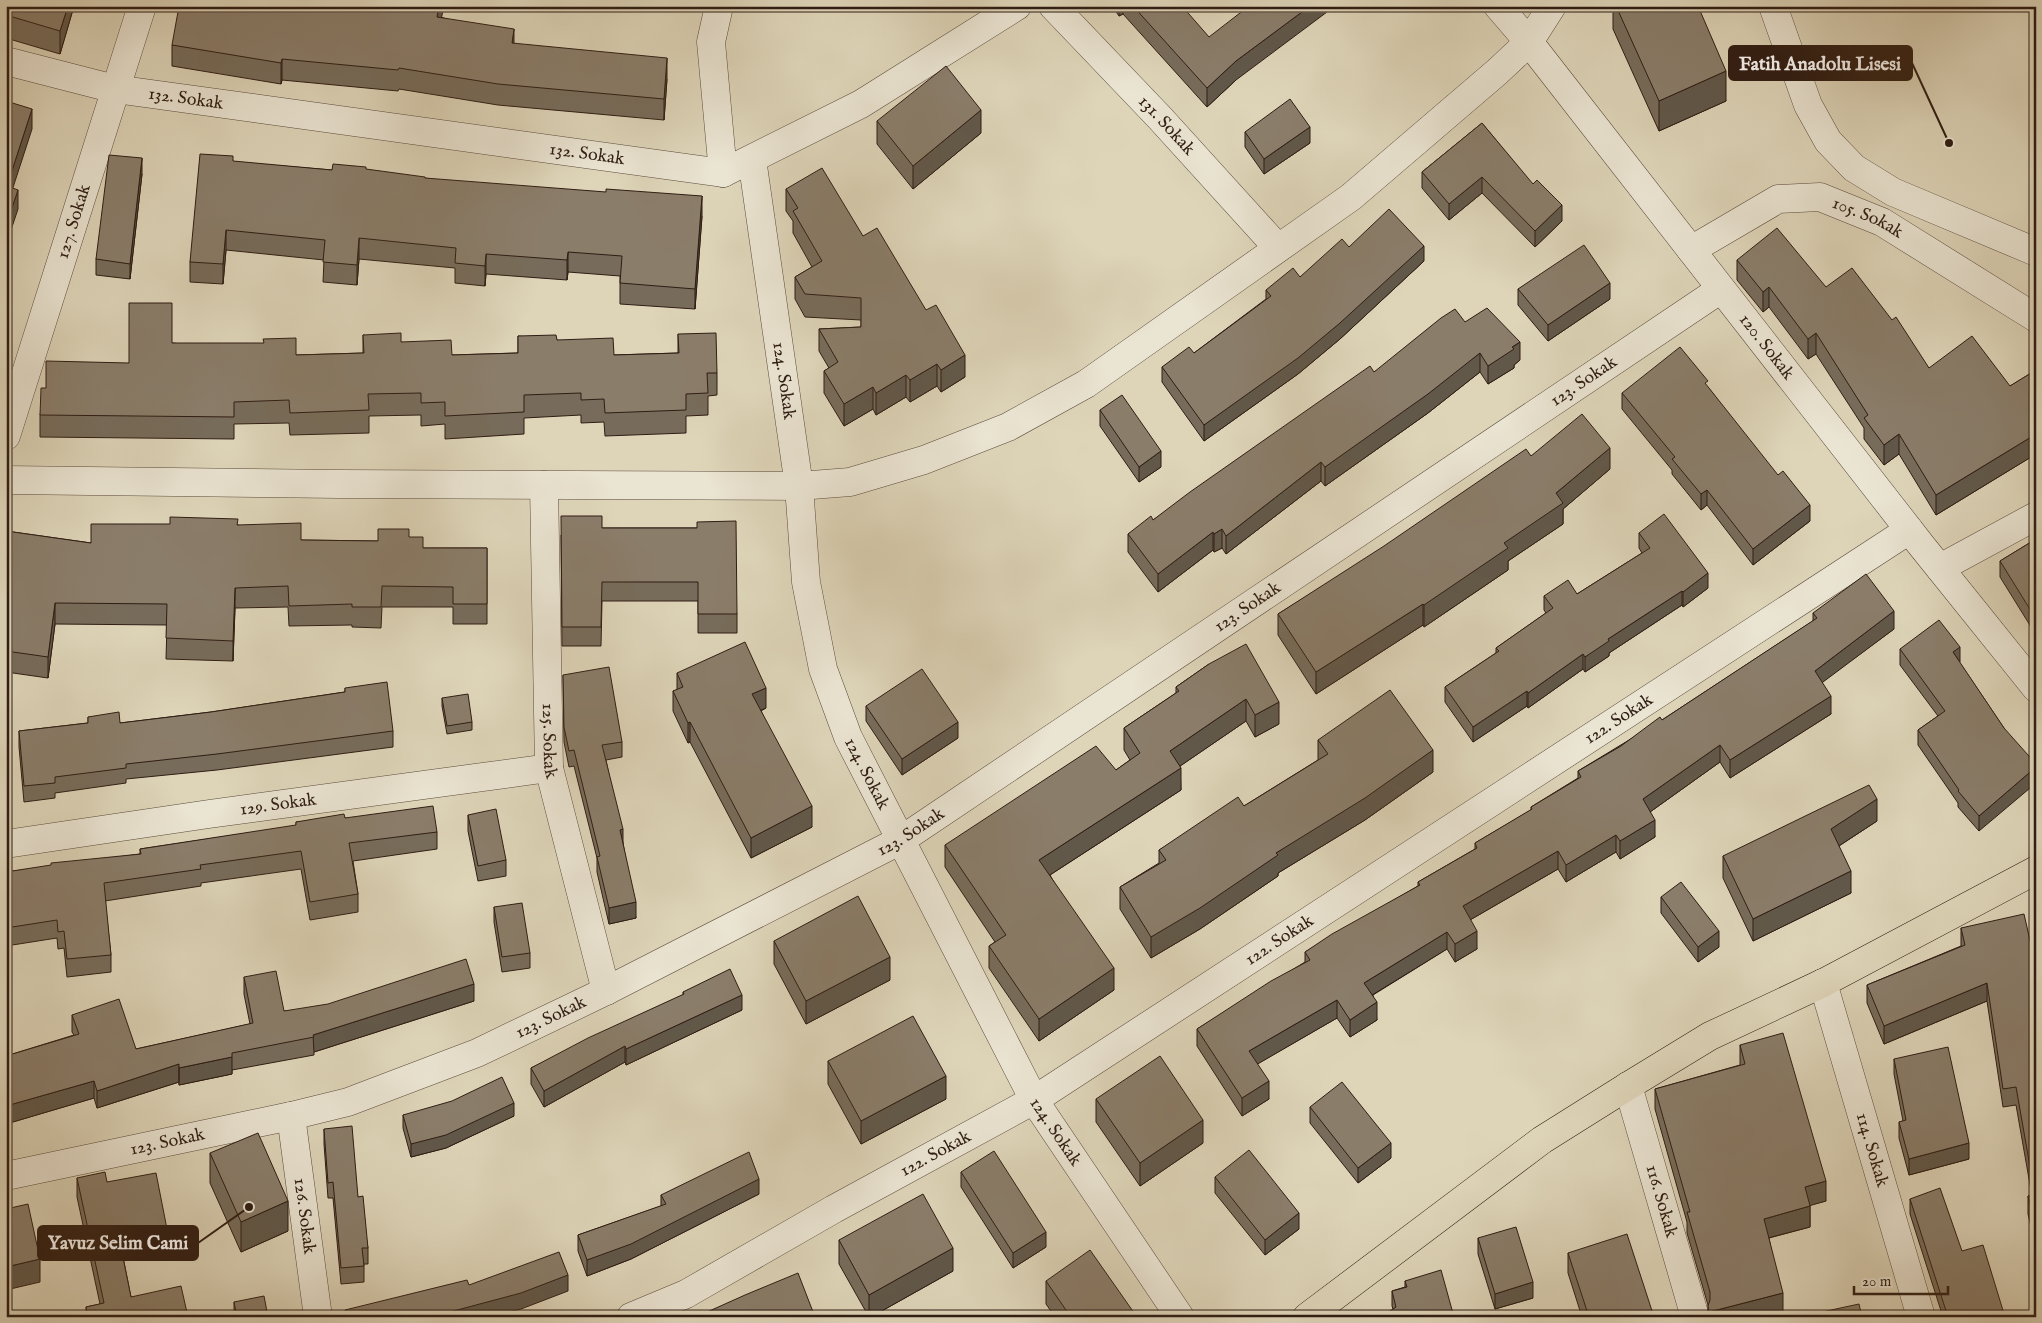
<svg xmlns="http://www.w3.org/2000/svg" width="2042" height="1323" viewBox="0 0 2042 1323" font-family="'IM FELL English',serif">
<style>
.lines{fill:none;stroke-linecap:round;stroke-linejoin:round}
.minor-casing{stroke:#5b4b3d;stroke-width:29}
.major-casing{stroke:#2f1d14;stroke-width:29}
.minor{stroke:#eae4d2;stroke-width:28}
.major{stroke:#ded5b9;stroke-width:28}
.wall{fill:#776c5b;stroke:#2f1d14}
.shaded-wall{fill:#61584a;stroke:#2f1d14}
.building{fill:#8a7d6a;stroke:#2f1d14}
.labels{text-anchor:middle;dominant-baseline:central;stroke-width:4;stroke-linejoin:round;paint-order:stroke}
.street-label{font-size:18px;fill:#2f1d14;stroke:#eae4d2}
.leader{fill:none;stroke:#2f1d14;stroke-width:2}
.callout-dot{fill:#2f1d14;stroke:#eae4d2;stroke-width:2}
.callout{fill:#2f1d14;stroke:#2f1d14;stroke-width:2}
.callout-label{font-size:19px;text-anchor:middle;font-weight:bold;fill:#fff}
</style>
<rect width="100%" height="100%" fill="#ded5b9"/>
<filter id="stains"><feTurbulence type="fractalNoise" baseFrequency=".004" numOctaves="4"/><feColorMatrix values="0 0 0 0 .2 0 0 0 0 .09 0 0 0 0 .02 0 0 0 .5 -.17"/></filter>
<radialGradient id="worn" r=".72"><stop offset=".6" stop-color="#630" stop-opacity="0"/><stop offset="1" stop-color="#630" stop-opacity=".3"/></radialGradient>
<g class="lines">
<g class="minor-casing">
<g id="minor">
<path d="M719,6L711,42L723,173"/>
<path id="s1" d="M1053,6L1160,118L1278,248"/>
<path id="s2" d="M1498,6L1529,42L1921,545L2036,688"/>
<path d="M1773,6L1808,105L1828,141L1854,168L1893,192L2036,252"/>
<path id="s3" d="M6,61L115,89L723,173L861,104L1017,6"/>
<path id="s4" d="M752,159L799,486L806,582L823,669L848,737L1034,1100L1180,1317"/>
<path id="s5" d="M1691,250L1778,199L1820,197L1882,222L2036,318"/>
<path id="s6" d="M6,436L142,6"/>
<path d="M6,480L339,484L799,486L850,482L924,460L1008,427L1086,384L1351,197L1497,72L1529,42L1552,6"/>
<path id="s7" d="M544,485L549,768L606,991"/>
<path d="M1940,568L2036,516"/>
<path id="s8" d="M6,844L209,814L549,768"/>
<path id="s9" d="M1823,983L1921,1317"/>
<path id="s10" d="M1628,1086L1695,1317"/>
<path id="s11" d="M291,1116L318,1317"/>
<path id="s12" d="M6,1176L291,1116L348,1102L477,1053L606,991L901,840L1721,289"/>
<path id="s13" d="M631,1317L686,1294L834,1209L1034,1100L1909,530"/>
</g>
</g>
<g class="major-casing">
<path id="major" d="M1307,1317L1542,1140L1628,1086L1710,1036L1823,983L2036,870"/>
</g>
<use href="#minor" class="minor"/>
<use href="#major" class="major"/>
</g>
<path class="wall" d="M6,6H74L60,54L6,38Z
M1112,6H1182L1236,80L1207,107L1123,14L1119,16Z
M1613,6H1698L1726,101L1659,131L1613,29Z
M441,17L514,44L667,79L664,120L498,105L399,89L398,91L282,80L281,84L172,66V45Z
M877,121L981,133L913,189L877,144Z
M1482,123L1562,221L1535,247L1482,193L1449,220L1422,188V172Z
M1245,132L1310,143L1264,174L1245,147Z
M233,162L332,170H366L702,216L695,309L620,304V276L568,272L567,280L486,274L485,286L455,283V268L359,259L357,285L323,282L324,260L226,250L223,284L190,282V262Z
M142,174L130,279L96,275V259Z
M786,189L863,236L965,377L941,392L937,386L910,402L906,397L876,415L873,409L844,426L824,393V371L829,368L819,351V329L861,327V320L805,317L795,299V277L812,267L793,233V221L786,211Z
M1349,247L1424,261L1340,339L1298,374L1204,441L1162,382V367L1194,353L1266,299V290L1300,277Z
M1737,260L1826,287L1929,368L2010,386L2036,370V454L1936,515L1899,454L1884,465L1864,439V428L1816,354L1808,359L1769,307L1763,312L1737,280Z
M1518,289L1610,299L1548,341L1518,305Z
M1465,322L1520,360L1514,365V368L1488,384L1480,372L1428,413L1325,486L1321,481L1226,554L1222,548L1214,552L1213,550L1158,592L1128,552V534L1153,520L1374,372Z
M678,334L717,373V395L708,396V415L686,416V433L605,436L604,422L581,423V415L524,418V434L445,439V424L421,426V415L369,416V433L290,435L289,423L234,424V439L40,437V415L46,388L129,363L172,343L296,355L363,353V335L401,342L452,355L518,353V336L557,340L614,355L678,353Z
M1708,387L1810,521L1753,565L1707,505L1701,510L1672,474V470L1622,409V393Z
M1100,410L1161,467L1139,482L1100,426Z
M1531,456L1610,469L1563,509V524L1508,561V570L1424,627L1423,625L1316,694L1278,635V614Z
M238,525L301,540L378,541L409,537L423,548H487V624H453V607H382L381,628L352,627V625L289,626L288,607L235,608L233,661L166,659L167,625L55,624L48,678L6,672V531L91,543Z
M602,528H697L737,614V633H698V601H602L601,646H562L561,535Z
M1639,533L1708,588L1683,607L1682,605L1609,653V656L1585,672L1583,669L1528,708L1527,706L1473,742L1445,702V687L1496,653V648L1546,613L1544,610V596L1577,594L1642,553L1639,548Z
M2036,539V635L2000,577V561Z
M1813,613L1894,629L1822,682L1831,714L1730,778L1720,762L1650,812L1655,837L1620,859L1616,852L1566,882L1558,869L1470,920L1477,949L1455,962L1447,949L1373,995L1377,1020L1350,1037L1337,1018L1257,1064L1269,1099L1242,1116L1197,1046V1029L1305,962V952L1418,886V882L1475,849V843L1531,810V807L1578,778V771L1662,720L1813,621Z
M1900,649L1960,663L2004,728L1979,831L1958,807V803L1918,745V730L1938,716L1900,665Z
M1209,664L1279,724L1255,737L1246,721L1180,766L1181,790L1050,875L1114,990L1039,1041L989,968V946L995,942L945,867V845L1116,770L1130,760L1124,750V728L1176,693V687Z
M677,673L766,708L761,711L812,827L751,858L690,742L688,743L673,711V691L677,690Z
M563,675L622,742V757L606,760L623,843L636,918L609,924L597,872V858L574,766L569,767L564,742Z
M345,688L393,731V747L217,770L126,779V783L55,793V798L24,802L19,747V731L88,723V717L120,723L211,712L345,692Z
M442,698L472,722V730L447,734L442,706Z
M866,706L958,738L902,775L866,721Z
M1318,740L1433,772L1365,820L1278,873V876L1200,929L1151,958L1120,909V887L1159,863V850L1244,806L1318,760Z
M468,815L506,860V876L478,881L468,831Z
M345,818L437,832V849L353,861L358,894V912L310,920L301,869L201,883V886L105,901L111,955V972L67,977L64,948L58,949L57,938L6,946V872L140,854V849L296,826V822Z
M1877,821L1839,846L1851,893L1753,941L1723,878V856Z
M1661,897L1719,947L1698,962L1661,913Z
M494,907L530,953V968L502,972L494,922Z
M1961,928L2036,967V1248L2028,1214V1196H2032L2016,1105L2003,1107L1987,1001L1884,1044L1867,1003V985L1961,946Z
M774,941L890,980L806,1024L774,964Z
M244,977L284,1011L474,1001L314,1052V1055L232,1070V1074L179,1085V1082L97,1108L94,1098L6,1124V1056L74,1035L72,1032V1015L136,1049L250,1024L244,994Z
M683,992L742,1010L626,1065L625,1062L544,1107L531,1084V1068L683,995Z
M1740,1045L1826,1201L1810,1205V1227L1769,1238L1783,1314L1771,1317H1708V1305L1687,1233V1222L1655,1109V1089L1740,1065Z
M1894,1059L1969,1159L1909,1175L1899,1138V1122L1903,1121L1894,1074Z
M828,1061L946,1099L861,1144L828,1084Z
M1096,1099L1203,1143L1140,1186L1096,1122Z
M1310,1107L1391,1158L1358,1183L1310,1123Z
M403,1115L514,1116L446,1148L411,1157L403,1128Z
M324,1129L358,1197L368,1248V1264H364V1282L341,1284L333,1198H328L324,1144Z
M210,1153L288,1231L241,1252L210,1183Z
M961,1172L1046,1247L1013,1268L961,1187Z
M1215,1177L1299,1229L1265,1255L1215,1193Z
M77,1178L107,1182L167,1229V1248L123,1257L131,1297L188,1317H86V1307L100,1304L77,1197Z
M759,1194L631,1259L587,1276L578,1251V1235L661,1206V1195Z
M1910,1199L2005,1317H1943L1910,1214Z
M1478,1238L1533,1298L1495,1309L1478,1254Z
M839,1240L953,1271L871,1317H869L839,1264Z
M1568,1253L1654,1317H1582L1568,1273Z
M1046,1281L1137,1317H1055L1046,1304Z
M1405,1281L1454,1317L1393,1309L1392,1306V1291L1405,1287Z
M234,1302L268,1317H234Z"/>
<path class="shaded-wall" d="M68,6H74L60,54V31Z
M439,6H444L437,38V17Z
M1119,6H1123V14L1119,16Z
M1310,6H1335L1236,80L1207,107V88L1236,61Z
M514,29V50L512,43Z
M667,58V79L664,120V99Z
M282,59V80L281,84V63Z
M1726,71V101L1659,131V101Z
M32,109V129L7,206V186Z
M981,110V133L913,189V166Z
M1310,127V143L1264,174V159Z
M142,158V174L130,279V264Z
M1482,177V193L1449,220V204Z
M18,190V209L6,245V225Z
M702,196V216L695,309V289Z
M1562,205V221L1535,247V231Z
M226,230V250L223,284V264Z
M359,238V259L357,285V265Z
M1424,246V261L1340,339L1298,374L1204,441V425Z
M568,252V272L567,280V260Z
M486,254V274L485,286V266Z
M1610,283V299L1548,341V325Z
M1769,287V307L1763,312V292Z
M1816,333V354L1808,359V339Z
M1520,342V360L1514,365V368L1488,384V366Z
M1480,353V372L1428,413L1325,486V467Z
M965,355V377L941,392V370Z
M937,364V386L910,402V380Z
M906,375V397L876,415V393Z
M873,387V409L844,426V404Z
M1899,434V454L1884,465V445Z
M2036,434V454L1936,515V495Z
M1610,448V469L1563,509V524L1508,561V570L1424,627V605L1504,543L1556,493Z
M1161,451V467L1139,482V467Z
M1321,462V481L1226,554V536Z
M1707,490V505L1701,510V494Z
M1810,505V521L1753,565V549Z
M1222,529V548L1214,552V534Z
M1213,532V550L1158,592V574Z
M1708,573V588L1683,607V592Z
M235,588V608L233,661V641Z
M1682,591V605L1609,653V656L1585,672V657L1608,639Z
M55,603V624L48,678V657Z
M1423,604V625L1316,694V672Z
M1894,611V629L1815,688V671Z
M1960,647V662L1953,652Z
M1583,654V669L1528,708V693Z
M766,688V708L752,714V694Z
M1527,691V706L1473,742V727Z
M1831,696V714L1730,778V760Z
M1246,699V721L1170,773V751Z
M1279,702V724L1255,737V715Z
M690,722V742L688,743V723Z
M958,722V738L902,775V759Z
M1720,745V762L1643,817V799Z
M1433,750V772L1365,820L1278,873V876L1200,929L1151,958V937L1276,853Z
M2036,767V783L1979,831V816Z
M1181,768V790L1039,882V860Z
M1877,799V821L1831,851V829Z
M812,806V827L751,858V838Z
M1655,820V837L1620,859V841Z
M623,829V845L620,830Z
M1616,835V852L1566,882V865Z
M1558,851V869L1463,924V906Z
M1851,871V893L1753,941V919Z
M636,902V918L609,924V908Z
M1477,931V949L1455,962V944Z
M1719,931V947L1698,962V947Z
M1447,932V949L1364,1000V983Z
M890,957V980L806,1024V1001Z
M1114,968V990L1039,1041V1019Z
M1987,983V1001L1884,1044V1026Z
M474,984V1001L314,1052L313,1035Z
M742,995V1010L626,1065V1049Z
M1337,1000V1018L1249,1069V1051Z
M1377,1002V1020L1350,1037V1020Z
M625,1046V1062L544,1107V1091Z
M232,1057V1074L179,1085V1068Z
M179,1064V1082L97,1108V1091Z
M946,1076V1099L861,1144V1121Z
M94,1081V1098L6,1124V1106Z
M1269,1081V1099L1242,1116V1098Z
M514,1103V1116L446,1148L411,1157V1144Z
M1203,1120V1143L1140,1186V1163Z
M1391,1143V1158L1358,1183V1168Z
M1969,1143V1159L1909,1175V1159Z
M759,1179V1194L631,1259L587,1276V1260Z
M1826,1181V1201L1805,1207V1187Z
M288,1201V1231L241,1252V1222Z
M1810,1206V1227L1764,1239V1219Z
M1299,1213V1229L1265,1255V1240Z
M1046,1232V1247L1013,1268V1253Z
M953,1248V1271L871,1317H869V1295Z
M40,1259V1282L6,1290V1267Z
M568,1275V1291L521,1309L491,1317H431Z
M1533,1282V1298L1495,1309V1294Z
M1783,1293V1314L1771,1317H1709V1312Z"/>
<path class="building" d="M6,6H68L60,31L6,15Z
M179,6H439L437,17L514,29L512,43L667,58L664,99L498,84L399,68L398,70L282,59L281,63L172,45Z
M1133,6H1182L1209,37L1249,6H1310L1236,61L1207,88Z
M1616,6H1698L1726,71L1659,101Z
M946,66L981,110L913,166L877,121Z
M1290,99L1310,127L1264,159L1245,132Z
M6,101L32,109L7,186L18,190L6,225Z
M1482,123L1533,184L1537,180L1562,205L1535,231L1482,177L1449,204L1422,172Z
M200,154L233,156V161L332,170L333,164L366,167V169L425,177V178L606,192V189L702,196L695,289L620,283L622,256L568,252L567,260L486,254L485,266L455,263L456,248L359,238L357,265L323,262L325,240L226,230L223,264L190,262Z
M109,155L142,158L130,264L96,259Z
M822,168L863,236L877,228L926,310L936,305L965,355L941,370L937,364L910,380L906,375L876,393L873,387L844,404L824,371L838,362L819,329L861,327V298L805,294L795,277L822,261L793,211L798,208L786,189Z
M1389,209L1424,246L1340,323L1298,358L1204,425L1162,367L1189,347L1194,353L1271,296L1266,290L1293,268L1300,277L1342,239L1349,247Z
M1777,228L1826,287L1852,268L1892,320L1896,317L1929,368L1972,336L2010,386L2036,370V434L1936,495L1899,434L1884,445L1864,418L1868,415L1816,333L1808,339L1769,287L1763,292L1737,260Z
M1584,245L1610,283L1548,325L1518,289Z
M129,303H172V343H264L263,339L296,338V355L364,353L363,335L401,333V342L451,340L452,355L518,353V336L556,335L557,340L613,338L614,355L679,353L678,334L716,333L717,373H707L708,393L686,394V410L605,413L604,399L581,400V393L524,395V412L445,416V402L421,403V393L368,394L369,410L290,413L289,400L234,402V417L40,415L41,388H46V361L129,363Z
M1487,308L1520,342L1512,347L1514,349L1488,366L1480,353L1428,394L1325,467L1321,462L1226,536L1222,529L1214,534L1213,532L1158,574L1128,534L1151,516L1153,520L1190,492L1370,366L1374,372L1441,318L1455,309L1465,322Z
M1680,347L1708,381L1705,383L1778,475L1783,471L1810,505L1753,549L1707,490L1701,494L1672,459L1675,457L1622,393Z
M1122,395L1161,451L1139,467L1100,410Z
M1582,414L1610,448L1556,493L1563,503L1504,543L1508,548L1424,605L1423,604L1316,672L1278,614L1384,546L1526,449L1531,456Z
M1664,514L1708,573L1683,592L1682,591L1608,639L1609,641L1585,657L1583,654L1528,693L1527,691L1473,727L1445,687L1499,651L1496,648L1553,608L1544,596L1568,580L1577,594L1650,548L1639,533Z
M561,516H602V528H697V522L736,521L737,614H698V582H602L601,627H562Z
M170,517L238,519L237,525L301,523V540L378,541V529H409V537H423V548H487V604H453V587L382,586L381,607H352V604L289,606L288,586L235,588L233,641L166,638L167,604L55,603L48,657L6,651V531L91,543V524H170Z
M2036,539V619L2000,561Z
M1866,574L1894,611L1815,671L1831,696L1730,760L1720,745L1643,799L1655,820L1620,841L1616,835L1566,865L1558,851L1463,906L1477,931L1455,944L1447,932L1364,983L1377,1002L1350,1020L1337,1000L1249,1051L1269,1081L1242,1098L1197,1029L1271,981L1310,960L1305,952L1332,934L1420,885L1418,882L1477,848L1475,843L1532,809L1531,807L1581,777L1578,771L1621,746L1660,717L1662,720L1817,618L1813,613Z
M1939,620L1960,647L1953,652L2004,728L2036,764V767L1979,816L1958,791L1959,790L1918,730L1945,711L1900,649Z
M745,642L766,688L752,694L812,806L751,838L690,722L688,723L673,691L683,687L677,673Z
M1246,644L1279,702L1255,715L1246,699L1170,751L1181,768L1039,860L1114,968L1039,1019L989,946L1006,935L945,845L1096,746L1116,770L1140,753L1124,728L1179,691L1176,687L1209,664Z
M609,667L622,742L602,745L623,829L620,830L636,902L609,908L597,857L600,856L574,750L569,751L564,727L563,675Z
M922,669L958,722L902,759L866,706Z
M387,682L393,731L217,754L126,764V768L55,777V783L24,786L19,731L88,723V717L119,712L120,723L211,712L345,692V688Z
M1390,690L1433,750L1365,798L1276,853L1278,855L1200,908L1151,937L1120,887L1166,860L1159,850L1238,797L1244,806L1328,754L1318,740Z
M468,694L472,722L447,726L442,698Z
M1869,785L1877,799L1831,829L1851,871L1753,919L1723,856Z
M433,806L437,832L349,843L358,894L310,902L301,851L200,865L201,869L104,883L111,955L67,959L64,931L58,932L57,920L6,928V872L51,865V863L141,854L140,849L296,825V822L344,814L345,818Z
M496,809L506,860L478,866L468,815Z
M1681,882L1719,931L1698,947L1661,897Z
M858,896L890,957L806,1001L774,941Z
M522,903L530,953L502,957L494,907Z
M2024,914L2036,967V1231L2028,1196L2035,1195L2016,1087L2003,1089L1987,983L1884,1026L1867,985L1965,945L1961,928Z
M466,959L474,984L313,1035L314,1037L232,1053V1057L179,1068V1064L97,1091L94,1081L6,1106V1056L79,1034L72,1015L119,999L136,1049L253,1023L244,977L276,971L284,1011L328,1004Z
M730,969L742,995L626,1049L625,1046L544,1091L531,1068L588,1038L684,994L683,992Z
M913,1016L946,1076L861,1121L828,1061Z
M1783,1033L1826,1181L1805,1187L1810,1206L1764,1219L1783,1293L1709,1312L1708,1306L1710,1300V1292L1687,1212H1690L1655,1089L1745,1064L1740,1045Z
M1948,1047L1969,1143L1909,1159L1899,1122L1906,1120L1894,1059Z
M1160,1056L1203,1120L1140,1163L1096,1099Z
M502,1077L514,1103L446,1135L411,1144L403,1115L452,1101Z
M1342,1082L1391,1143L1358,1168L1310,1107Z
M352,1126L358,1197L363,1196L368,1248H362L364,1266L341,1268L333,1182L328,1183L324,1129Z
M258,1133L288,1201L241,1222L210,1153Z
M1249,1150L1299,1213L1265,1240L1215,1177Z
M994,1151L1046,1232L1013,1253L961,1172Z
M749,1152L759,1179L631,1244L587,1260L578,1235L666,1204L661,1195Z
M105,1172L107,1182L156,1173L167,1229L119,1238L131,1297L181,1286L188,1317H88L86,1307L104,1303L77,1178Z
M1940,1188L1962,1251L1983,1245L2005,1317H1948L1910,1199Z
M923,1194L953,1248L869,1295L839,1240Z
M28,1204L40,1259L6,1267V1209Z
M1516,1227L1533,1282L1495,1294L1478,1238Z
M1627,1234L1654,1317H1589L1568,1253Z
M1090,1250L1137,1317H1062L1068,1313L1046,1281Z
M559,1252L568,1275L521,1293L431,1317H347L345,1310L467,1280L469,1285Z
M1441,1270L1454,1317H1381L1396,1307L1392,1291L1407,1287L1405,1281Z
M798,1273L815,1317H696L745,1295Z
M264,1296L268,1317H237L234,1302Z
M1859,1304L1862,1317H1809L1808,1315Z"/>
<g class="labels">
<g class="street-label">
<text stroke="none"><textPath href="#s3" startOffset="184">132. Sokak</textPath></text>
<text stroke="none"><textPath href="#s1" startOffset="165">131. Sokak</textPath></text>
<text stroke="none"><textPath href="#s3" startOffset="589">132. Sokak</textPath></text>
<text stroke="none"><textPath href="#s5" startOffset="195">105. Sokak</textPath></text>
<text stroke="none"><textPath href="#s6" startOffset="225">127. Sokak</textPath></text>
<text stroke="none"><textPath href="#s2" startOffset="434">120. Sokak</textPath></text>
<text stroke="none"><textPath href="#s4" startOffset="224">124. Sokak</textPath></text>
<text stroke="none"><textPath href="#s12" startOffset="1785">123. Sokak</textPath></text>
<text stroke="none"><textPath href="#s12" startOffset="1380">123. Sokak</textPath></text>
<text stroke="none"><textPath href="#s13" startOffset="1156">122. Sokak</textPath></text>
<text stroke="none"><textPath href="#s7" startOffset="256">125. Sokak</textPath></text>
<text stroke="none"><textPath href="#s4" startOffset="629">124. Sokak</textPath></text>
<text stroke="none"><textPath href="#s8" startOffset="275">129. Sokak</textPath></text>
<text stroke="none"><textPath href="#s12" startOffset="975">123. Sokak</textPath></text>
<text stroke="none"><textPath href="#s13" startOffset="751">122. Sokak</textPath></text>
<text stroke="none"><textPath href="#s12" startOffset="570">123. Sokak</textPath></text>
<text stroke="none"><textPath href="#s4" startOffset="1034">124. Sokak</textPath></text>
<text stroke="none"><textPath href="#s12" startOffset="165">123. Sokak</textPath></text>
<text stroke="none"><textPath href="#s9" startOffset="174">114. Sokak</textPath></text>
<text stroke="none"><textPath href="#s13" startOffset="346">122. Sokak</textPath></text>
<text stroke="none"><textPath href="#s10" startOffset="120">116. Sokak</textPath></text>
<text stroke="none"><textPath href="#s11" startOffset="101">126. Sokak</textPath></text>
</g>
</g>
<path class="leader" d="M1949 143L1912 63M249 1207L198 1243"/>
<g class="callout-dot">
<circle cx="1949" cy="143" r="5"/>
<circle cx="249" cy="1207" r="5"/>
</g>
<g class="callout">
<rect x="1729" y="46" width="183" height="34" rx="5"/>
<rect x="38" y="1226" width="160" height="34" rx="5"/>
</g>
<g class="callout-label">
<text x="1820" y="70">Fatih Anadolu Lisesi</text>
<text x="118" y="1249">Yavuz Selim Cami</text>
</g>
<rect width="2042" height="1323" fill="none" stroke="#ded5b9" stroke-width="25"/>
<rect x="8" y="8" width="2027" height="1308" fill="none" stroke="#2f1d14" stroke-width="2.5"/>
<rect x="12" y="12" width="2017" height="1298" fill="none" stroke="#2f1d14"/>
<path d="M1854 1286v8h94v-8" fill="none" stroke="#2f1d14" stroke-width="2.5"/>
<text x="1862" y="1286" font-size="15" fill="#2f1d14" stroke="#eae4d2" stroke-width="4" paint-order="stroke">20 m</text>
<rect width="100%" height="100%" filter="url(#stains)"/>
<rect width="100%" height="100%" fill="url(#worn)"/>
</svg>
